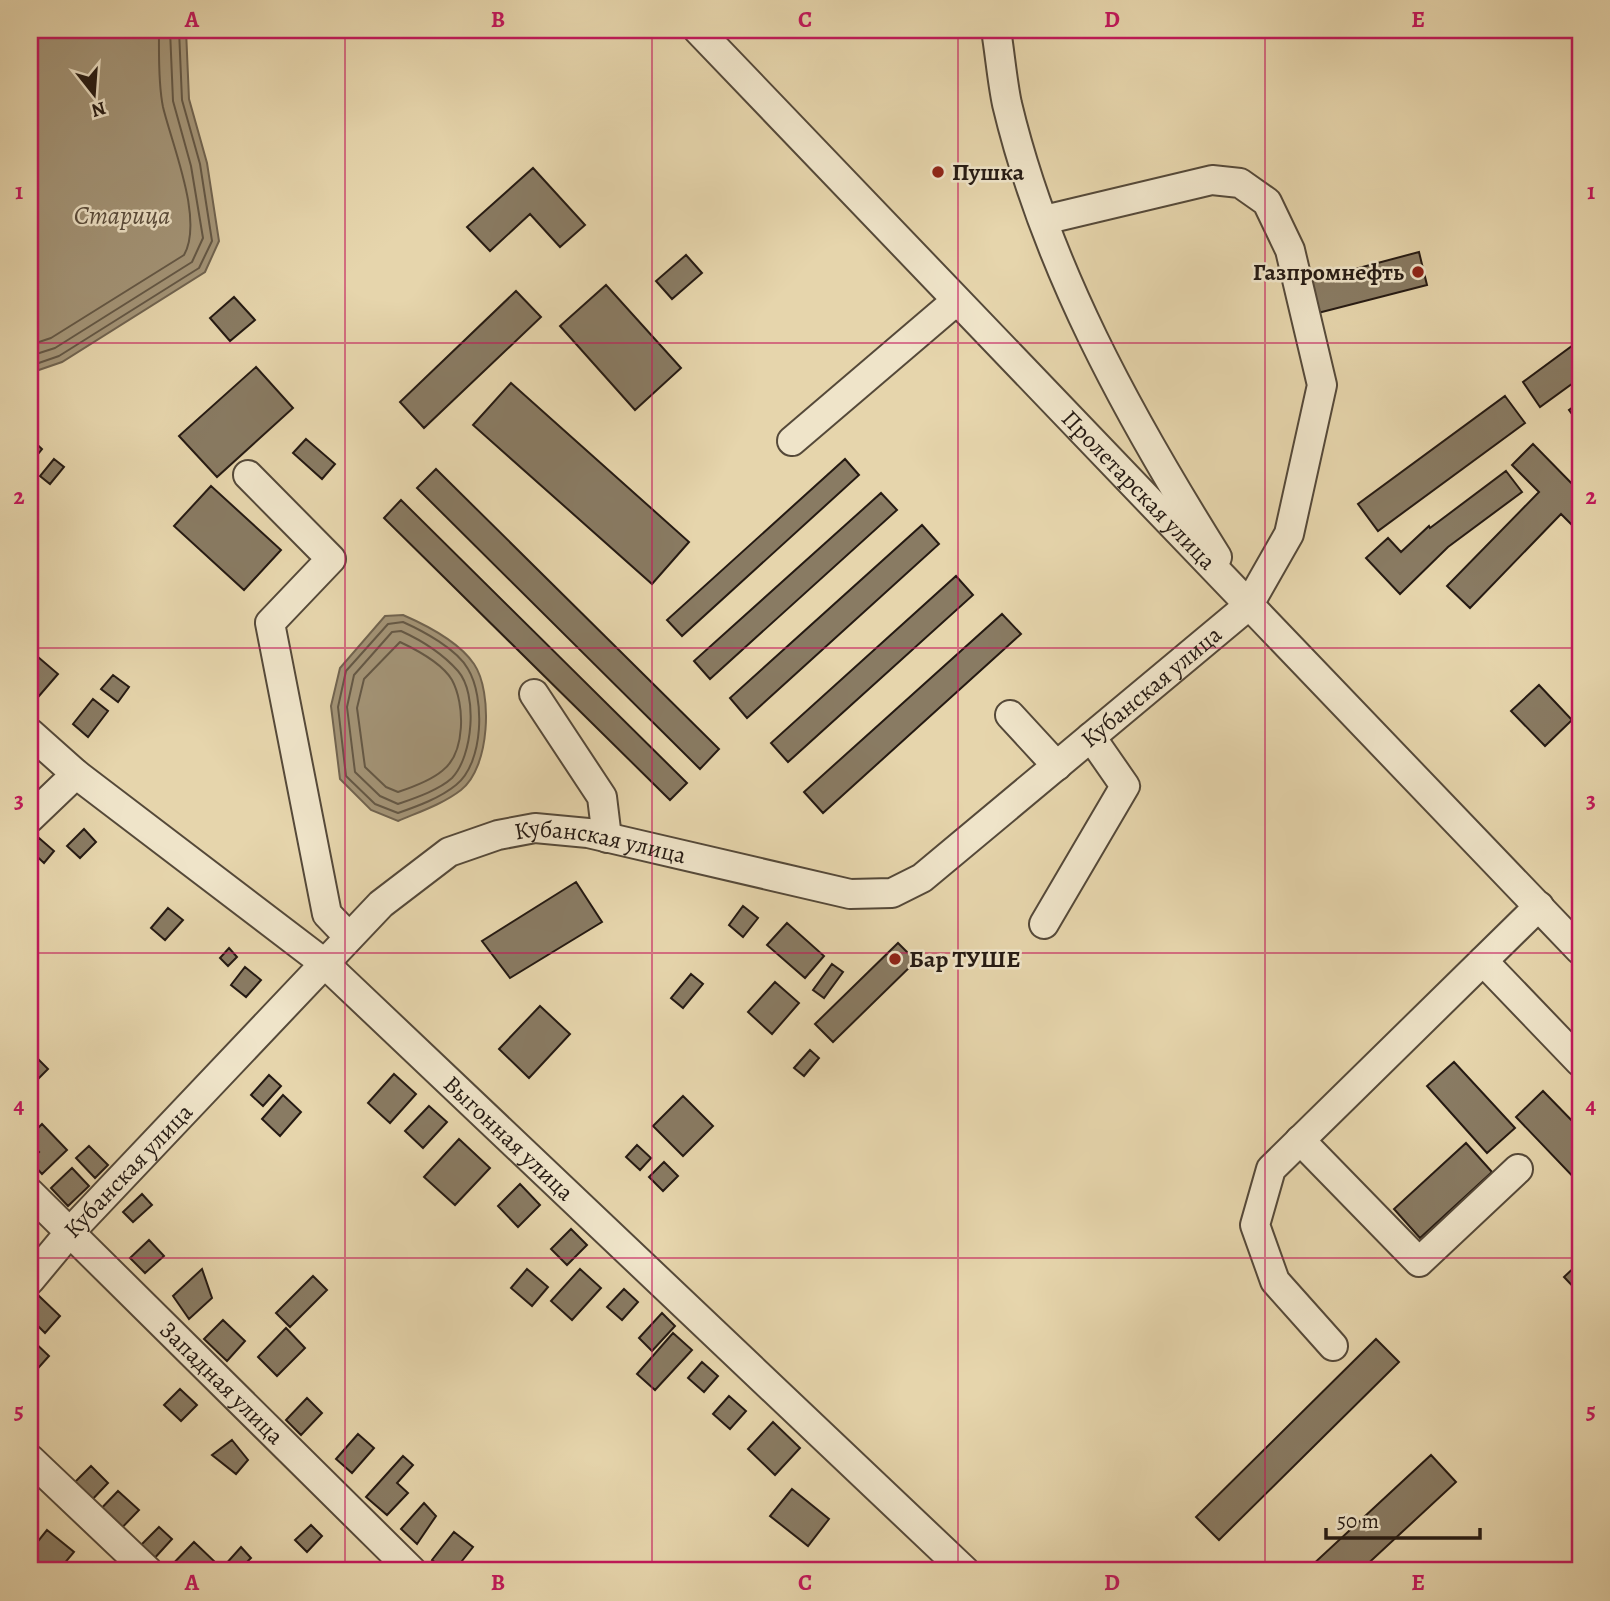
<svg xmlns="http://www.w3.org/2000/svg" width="1610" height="1601" viewBox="0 0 1610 1601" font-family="Alegreya,serif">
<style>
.water{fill:#a49578;stroke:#716450;stroke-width:2}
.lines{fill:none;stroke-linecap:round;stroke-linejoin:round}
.shore{stroke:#645846;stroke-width:2}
.building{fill:#897b63;stroke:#251a13;stroke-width:2}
.minor-casing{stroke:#554939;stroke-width:32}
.minor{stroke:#efe4c9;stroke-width:28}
.grid{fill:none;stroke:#c2185b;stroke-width:2;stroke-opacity:0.55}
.poi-dot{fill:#8f2418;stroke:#efe4c9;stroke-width:2.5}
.labels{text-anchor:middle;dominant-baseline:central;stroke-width:5;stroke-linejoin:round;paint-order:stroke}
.poi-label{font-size:24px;font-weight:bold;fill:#251a13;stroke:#efe4c9;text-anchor:start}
.street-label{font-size:24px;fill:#251a13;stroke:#efe4c9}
.water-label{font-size:26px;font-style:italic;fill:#584b3b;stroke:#efe4c9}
.neatline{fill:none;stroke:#c2185b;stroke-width:2.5}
.grid-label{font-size:23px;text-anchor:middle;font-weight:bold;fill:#c2185b}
</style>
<rect width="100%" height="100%" fill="#e6d5ac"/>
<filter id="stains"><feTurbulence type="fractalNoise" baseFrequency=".00286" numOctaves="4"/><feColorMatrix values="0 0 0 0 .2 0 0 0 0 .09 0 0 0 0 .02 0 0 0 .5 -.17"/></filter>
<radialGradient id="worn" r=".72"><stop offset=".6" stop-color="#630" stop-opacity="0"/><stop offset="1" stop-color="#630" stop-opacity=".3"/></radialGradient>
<path class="water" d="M40,30H186L189,99L207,163L219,241L205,272L62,362L30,373V41Z
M403,615C426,625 459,642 474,664C493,692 490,768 461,790C443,804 419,812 398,821L371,810L340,779L331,706L340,668L385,616Z"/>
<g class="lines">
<path class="shore" d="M30,345L51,338L184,255C204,220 172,145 163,107C158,83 159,54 159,30
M30,356L55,348L192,262L203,238L191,166L173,101L170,30
M30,366L59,356L199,268L212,241L200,164L182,100L179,30
M403,622C423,631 457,649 468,669C485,697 484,763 456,785C440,798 418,806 398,813L375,804L346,776L338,707L346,671L388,624Z
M401,631C423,641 442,653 458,671C478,694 473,756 452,778C439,790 415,798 398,804L380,796L355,772L347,707L354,675L392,632Z
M400,642C417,650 442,663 452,680C465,704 466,753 442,771C430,781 413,787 398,792L386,787L365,767L357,708L364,679Z"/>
</g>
<path class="building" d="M533,168L585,225L560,247L530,214L490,251L467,227Z
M1419,252L1427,285L1314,314L1306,282Z
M686,255L702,273L672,299L656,281Z
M606,285L681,368L635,410L560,326Z
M516,291L541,317L424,428L400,402Z
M234,297L255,320L230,341L210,318Z
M1580,340V378L1540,407L1523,382Z
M256,367L293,408L217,477L179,436Z
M511,383L689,542L652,584L473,425Z
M1505,396L1525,423L1378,531L1358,504Z
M1580,402V425L1569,410Z
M30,438L42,449L30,464Z
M306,439L335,464L322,479L293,453Z
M1533,444L1580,492V533L1561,514L1470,608L1447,586L1539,492L1512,465Z
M54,459L64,467L50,484L40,476Z
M845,459L859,475L682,636L667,620Z
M436,469L719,749L700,769L417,488Z
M1506,471L1522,492L1448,547L1400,594L1366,558L1388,538L1401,552L1429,526L1430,528Z
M211,486L281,550L244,590L174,526Z
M881,493L897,510L710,679L694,661Z
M401,500L687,783L670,800L384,518Z
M922,525L939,544L747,718L730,698Z
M956,576L973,595L788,762L771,743Z
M1002,614L1021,634L823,813L804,792Z
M38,657L58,674L39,696L30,688V667Z
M113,675L129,687L118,702L101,689Z
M1539,685L1572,720L1545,746L1511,711Z
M93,699L108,711L88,737L73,724Z
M84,829L96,842L80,858L67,846Z
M39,838L54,851L44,863L30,850Z
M576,882L602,922L510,978L482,941Z
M743,906L758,918L743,937L729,925Z
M168,908L183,920L165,940L151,928Z
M787,923L824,956L805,978L767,945Z
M898,943L916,961L833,1042L815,1024Z
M229,948L237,957L228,966L220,958Z
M832,964L843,972L824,998L813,990Z
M245,967L261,980L246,997L231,985Z
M691,974L703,984L683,1008L671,998Z
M775,982L799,1003L772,1034L748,1012Z
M540,1006L570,1034L529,1078L499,1049Z
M810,1050L819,1058L804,1076L794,1068Z
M30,1051L48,1069L30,1087Z
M1454,1062L1515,1128L1487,1153L1427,1086Z
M394,1074L416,1094L390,1123L368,1103Z
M269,1075L281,1086L263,1106L251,1095Z
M1543,1091L1580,1129V1184L1516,1117Z
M283,1095L301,1112L280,1136L262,1119Z
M683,1096L713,1126L683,1156L653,1126Z
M429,1106L447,1122L423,1148L405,1131Z
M42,1124L67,1150L42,1174L30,1161L39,1152L30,1143V1136Z
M459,1139L490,1168L455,1205L424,1177Z
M1466,1143L1492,1172L1420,1238L1394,1209Z
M637,1145L651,1158L640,1170L626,1157Z
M89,1146L108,1165L95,1178L76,1158Z
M664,1162L678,1176L663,1191L649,1177Z
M72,1168L89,1186L68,1206L51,1188Z
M520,1184L540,1205L518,1227L498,1206Z
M142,1194L152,1205L133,1222L123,1212Z
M571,1229L587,1245L567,1265L551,1249Z
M149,1240L164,1256L145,1273L130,1258Z
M1580,1262V1294L1564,1277Z
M202,1269L212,1298L189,1319L173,1296Z
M527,1269L548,1287L532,1306L511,1288Z
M580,1269L601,1288L572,1320L551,1301Z
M313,1276L327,1290L290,1327L276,1313Z
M624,1289L638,1302L622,1320L607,1307Z
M39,1296L60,1316L45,1333L30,1318V1305Z
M662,1313L675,1326L652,1351L639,1338Z
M223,1320L245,1341L227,1361L204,1339Z
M286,1328L305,1348L277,1376L258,1357Z
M673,1333L692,1350L655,1390L637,1374Z
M30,1338L49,1356L31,1376L30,1375Z
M1376,1339L1399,1362L1219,1540L1196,1517Z
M702,1362L718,1376L704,1392L688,1378Z
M180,1389L197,1405L181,1421L164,1405Z
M729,1396L746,1411L730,1429L713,1414Z
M307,1398L322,1413L301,1435L286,1420Z
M773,1422L800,1448L775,1475L748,1449Z
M358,1434L374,1448L352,1473L336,1459Z
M232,1440L248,1460L236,1474L212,1455Z
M1431,1455L1456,1482L1360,1571H1313L1310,1567Z
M403,1456L413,1465L397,1483L408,1493L387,1515L366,1497Z
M91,1466L108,1483L88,1504L70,1487Z
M792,1489L829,1519L808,1546L770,1516Z
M118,1491L139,1510L113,1537L93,1517Z
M424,1503L436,1516L417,1544L401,1529Z
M311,1525L322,1536L307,1552L295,1540Z
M159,1527L172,1539L152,1561L138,1548Z
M47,1530L74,1552L58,1571H30V1551Z
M454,1532L473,1547L454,1571H446L432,1560Z
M194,1542L215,1562L207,1571H166Z
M241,1547L251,1558L238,1571H232L225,1565Z"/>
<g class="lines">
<g class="minor-casing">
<g id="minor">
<path id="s1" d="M698,30L1580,950"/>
<path d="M996,30C1000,54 1002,80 1007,104C1046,267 1128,415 1217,557"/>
<path d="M792,441L956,301"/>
<path d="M248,475L331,559L270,623L327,914L349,937"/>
<path d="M534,694L602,797L607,838"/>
<path d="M1010,715L1057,766"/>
<path id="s2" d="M30,733L76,774L324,963L965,1571"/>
<path d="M30,818L76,774"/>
<path d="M1044,924L1125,786L1091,737"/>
<path d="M1483,961L1580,1062"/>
<path d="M1300,1140L1419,1262L1518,1169"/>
<path id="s3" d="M30,1193L412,1571"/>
<path id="s4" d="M30,1280L70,1232L381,904L449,852L498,835L535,828L588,833L850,894L892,893L922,878L1248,606L1289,534L1322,385L1290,250L1267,202L1240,183L1212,180L1044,220"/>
<path d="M1333,1346L1275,1281L1255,1225L1271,1169L1539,906"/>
<path d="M30,1459L148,1571"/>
</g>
</g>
<use href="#minor" class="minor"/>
</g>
<path class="grid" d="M345,30V1571M652,30V1571M958,30V1571M1265,30V1571M30,343H1580M30,648H1580M30,953H1580M30,1258H1580"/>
<g class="poi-dot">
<circle cx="938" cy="172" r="7"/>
<circle cx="1418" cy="272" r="7"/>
<circle cx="895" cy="959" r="7"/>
</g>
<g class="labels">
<g class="poi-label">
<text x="952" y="172">Пушка</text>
<text x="1404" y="272" text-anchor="end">Газпромнефть</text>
<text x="909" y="959">Бар ТУШЕ</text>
</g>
<g class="street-label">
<text stroke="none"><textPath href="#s1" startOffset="637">Пролетарская улица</textPath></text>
<text stroke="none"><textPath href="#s4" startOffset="1386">Кубанская улица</textPath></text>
<text stroke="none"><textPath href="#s4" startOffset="756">Кубанская улица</textPath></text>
<text stroke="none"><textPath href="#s2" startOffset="628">Выгонная улица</textPath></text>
<text stroke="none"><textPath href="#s4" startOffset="147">Кубанская улица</textPath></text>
<text stroke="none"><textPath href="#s3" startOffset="270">Западная улица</textPath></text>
</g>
<g class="water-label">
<text x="122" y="215">Старица</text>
</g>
</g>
<rect width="1610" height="1601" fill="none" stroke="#e6d5ac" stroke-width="77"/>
<g transform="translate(94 94) rotate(163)" stroke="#efe4c9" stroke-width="5" paint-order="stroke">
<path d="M0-5L12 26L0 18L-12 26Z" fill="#251a13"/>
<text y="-10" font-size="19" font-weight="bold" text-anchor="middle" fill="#251a13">N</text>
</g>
<path d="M1326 1528v10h154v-10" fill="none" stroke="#251a13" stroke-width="3.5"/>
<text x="1337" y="1528" font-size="21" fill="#251a13" stroke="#efe4c9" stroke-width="5" paint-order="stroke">50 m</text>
<rect x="38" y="38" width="1534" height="1524" class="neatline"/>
<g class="grid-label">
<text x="192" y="27">A</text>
<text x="498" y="27">B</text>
<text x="805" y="27">C</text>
<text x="1112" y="27">D</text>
<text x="1418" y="27">E</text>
<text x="19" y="199">1</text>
<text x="1591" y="199">1</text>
<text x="19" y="504">2</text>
<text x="1591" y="504">2</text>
<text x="19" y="808">3</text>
<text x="1591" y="808">3</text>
<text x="19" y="1113">4</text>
<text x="1591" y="1113">4</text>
<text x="19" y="1418">5</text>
<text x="1591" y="1418">5</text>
<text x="192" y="1590">A</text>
<text x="498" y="1590">B</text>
<text x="805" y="1590">C</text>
<text x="1112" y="1590">D</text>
<text x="1418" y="1590">E</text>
</g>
<rect width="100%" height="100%" filter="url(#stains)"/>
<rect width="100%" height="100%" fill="url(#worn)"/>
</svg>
